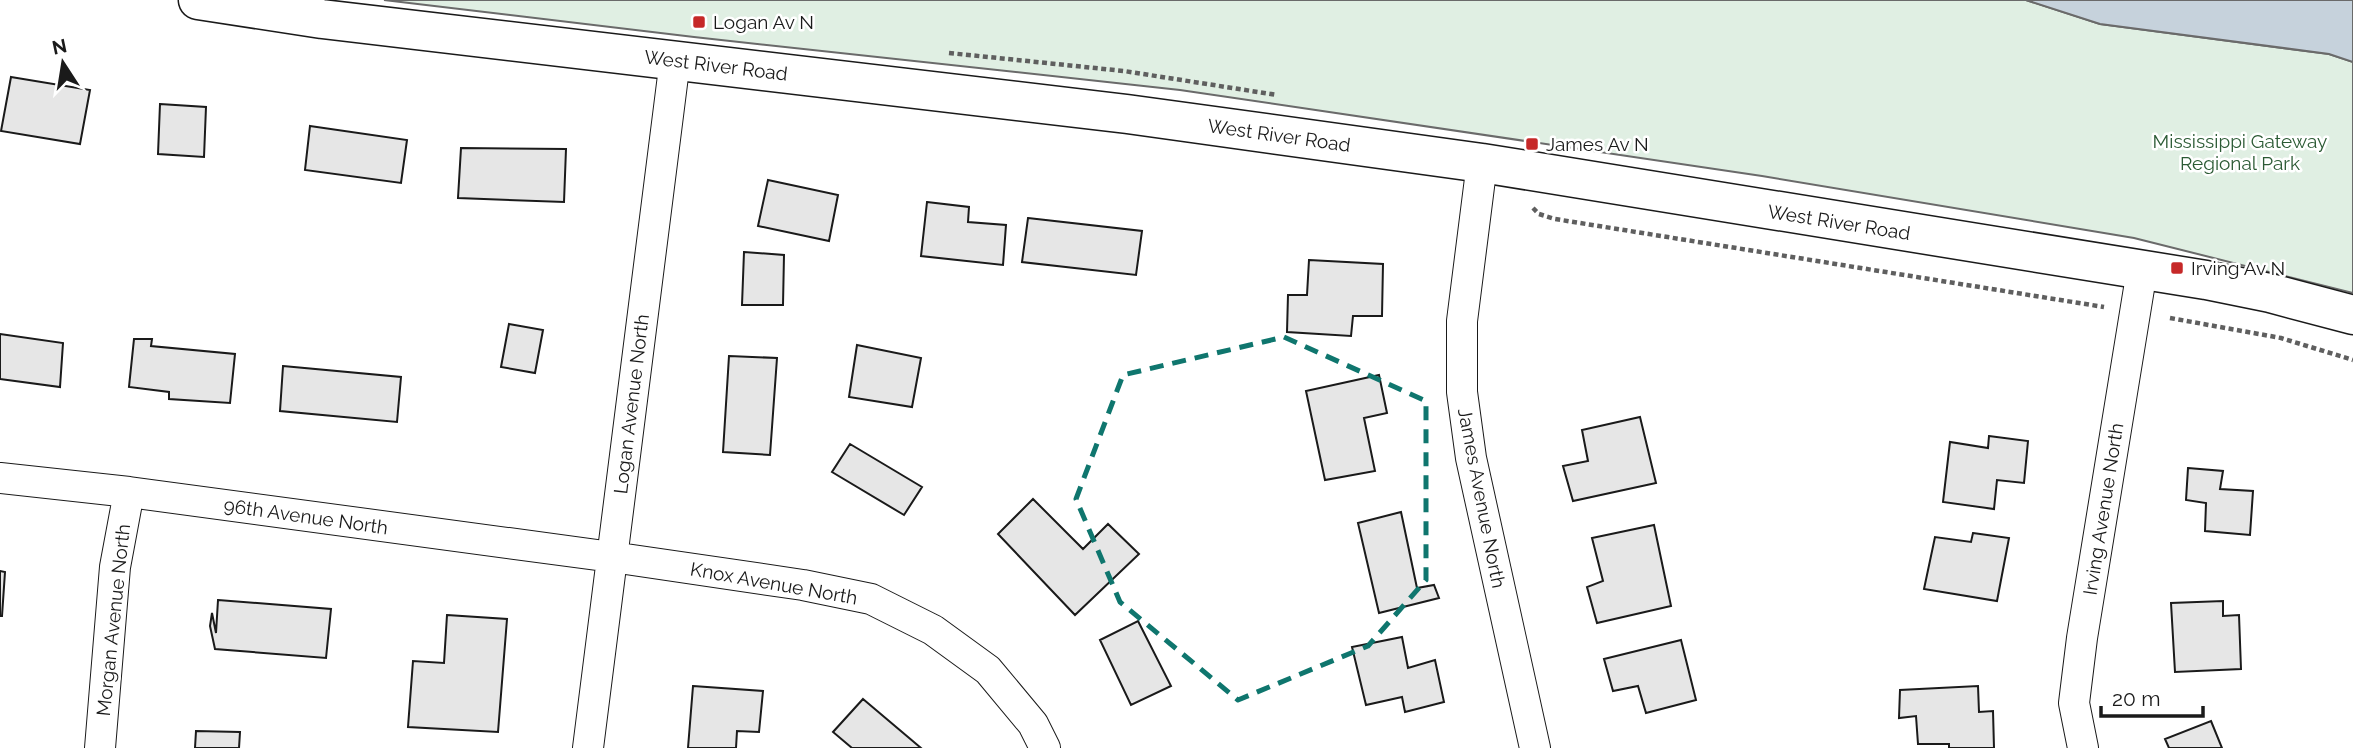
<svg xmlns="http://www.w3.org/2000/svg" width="2353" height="748" viewBox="0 0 2353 748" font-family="Raleway,sans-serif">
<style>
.green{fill:#e0efe3;stroke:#6a6a6a;stroke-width:2}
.water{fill:#c6d2dc;stroke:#6a6a6a;stroke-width:2}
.building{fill:#e6e6e6;stroke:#1a1a1a;stroke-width:2}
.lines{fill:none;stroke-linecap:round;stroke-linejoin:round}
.minor-casing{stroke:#1a1a1a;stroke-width:32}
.tertiary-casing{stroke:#1a1a1a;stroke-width:41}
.path{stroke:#5f5f5f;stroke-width:4.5;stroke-dasharray:5 3.5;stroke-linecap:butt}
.minor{stroke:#fff;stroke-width:30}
.tertiary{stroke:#fff;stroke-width:38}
.marked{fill:none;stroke:#0f766e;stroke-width:5;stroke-dasharray:14 9;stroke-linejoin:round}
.poi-dot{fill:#c62828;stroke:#fff;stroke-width:2.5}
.labels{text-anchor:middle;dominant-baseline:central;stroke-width:5;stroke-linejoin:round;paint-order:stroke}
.poi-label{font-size:19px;fill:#1a1a1a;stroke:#fff;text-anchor:start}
.street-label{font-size:19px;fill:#1a1a1a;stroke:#fff}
.park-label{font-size:19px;fill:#2b5a34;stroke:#fff}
</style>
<rect width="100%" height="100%" fill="#fff"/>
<path class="green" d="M384,0H2026L2100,24L2329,54L2353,62V293L2134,238L1762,176L1180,90L694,37Z"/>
<path class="water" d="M2026,0H2353V62L2329,54L2100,24Z"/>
<path class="building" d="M11,77L90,90L80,144L1,131Z
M160,104L206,107L204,157L158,154Z
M310,126L407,140L401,183L305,170Z
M461,148L566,149L564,202L458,198Z
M768,180L838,195L829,241L758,226Z
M927,202L969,207L968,222L1006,225L1003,265L921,256Z
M1028,218L1142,231L1136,275L1022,262Z
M744,252L784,255L783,305H742Z
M1309,260L1383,264L1382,316H1353L1351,336L1287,332L1288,295H1307Z
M509,324L543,330L535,373L501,367Z
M0,334L63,343L60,387L0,379Z
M134,339H152L151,346L235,354L230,403L169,399V392L129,387Z
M857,345L921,358L912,407L849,397Z
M729,356L777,358L770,455L723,452Z
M283,366L401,377L397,422L280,411Z
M1379,375L1387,413L1364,418L1375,471L1325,480L1306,391Z
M1640,417L1656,483L1573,501L1563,466L1588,461L1582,430Z
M1989,436L2028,441L2024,483L1997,480L1994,509L1943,502L1950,442L1988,448Z
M850,444L922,487L904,515L832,472Z
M2188,468L2223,471L2220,489L2253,491L2250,535L2205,531L2206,503L2186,500Z
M1033,499L1083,549L1108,524L1139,554L1075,615L998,534Z
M1401,512L1417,588L1434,585L1439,598L1379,613L1358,523Z
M1654,525L1671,606L1597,623L1587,587L1603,581L1592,538Z
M1973,533L2009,538L1997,601L1924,589L1935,537L1971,542Z
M0,571L5,572L2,616H0Z
M218,600L331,609L326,658L215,649L210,626L212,613L216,633Z
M2223,601V616L2239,615L2241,669L2175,672L2171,603Z
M447,615L507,619L498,732L408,727L413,661L444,663Z
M1138,621L1171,686L1131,705L1100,640Z
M1402,637L1408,668L1435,660L1444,702L1405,712L1402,697L1366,705L1352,647Z
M1681,640L1696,700L1646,713L1638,686L1613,691L1604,659Z
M693,686L763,691L759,732L737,731L736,748H688Z
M1978,686L1979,712L1993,711L1994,748H1949V744H1918L1916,716L1899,718L1900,690Z
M863,699L921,748H852L833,732Z
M2211,721L2222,748H2169L2165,739Z
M196,731L240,732L239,748H195Z"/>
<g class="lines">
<g class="minor-casing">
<path id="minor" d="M1482,163L1462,321V392L1471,458L1535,748
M0,478L129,492L612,557L803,585L871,599L933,630L988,670L1033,724L1045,748
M100,748L115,567L129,492
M588,748L675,60
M2083,748L2074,703L2082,638L2142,270"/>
</g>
<g class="tertiary-casing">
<path id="tertiary" d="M198,0L322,19L1127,114L1482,163L2206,280L2270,293L2353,315"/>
</g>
<path class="path" d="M949,53L1124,71L1277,95
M1533,208L1539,214L1555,219L2104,307
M2170,318L2281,338L2353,360"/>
<use href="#minor" class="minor"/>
<use href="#tertiary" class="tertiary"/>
</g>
<path class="marked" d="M1284,337L1426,401V580L1368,646L1238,700L1120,602L1076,499L1123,375Z"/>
<g class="poi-dot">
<rect x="692" y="15" width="14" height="14" rx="3.5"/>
<rect x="1525" y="137" width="14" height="14" rx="3.5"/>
<rect x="2170" y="261" width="14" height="14" rx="3.5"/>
</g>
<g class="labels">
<g class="poi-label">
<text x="713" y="22">Logan Av N</text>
<text x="1546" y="144">James Av N</text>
<text x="2191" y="268">Irving Av N</text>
</g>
<g class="street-label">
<text transform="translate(716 65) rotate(7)">West River Road</text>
<text transform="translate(1279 135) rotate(8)">West River Road</text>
<text transform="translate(1839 222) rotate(9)">West River Road</text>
<text transform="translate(631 404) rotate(-83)">Logan Avenue North</text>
<text transform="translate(1482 498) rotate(79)">James Avenue North</text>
<text transform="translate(2103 509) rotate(-81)">Irving Avenue North</text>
<text transform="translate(306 516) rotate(8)">96th Avenue North</text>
<text transform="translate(774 583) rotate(10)">Knox Avenue North</text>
<text transform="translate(113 620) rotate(-84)">Morgan Avenue North</text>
</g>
<g class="park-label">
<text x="2240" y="141">Mississippi Gateway<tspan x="2240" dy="22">Regional Park</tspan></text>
</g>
</g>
<g transform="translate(63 63) rotate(348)" stroke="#ffffff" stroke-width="5" paint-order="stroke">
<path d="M0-5L12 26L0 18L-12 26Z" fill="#1a1a1a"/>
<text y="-10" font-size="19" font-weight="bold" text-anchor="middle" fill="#1a1a1a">N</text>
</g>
<path d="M2101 706v10h102v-10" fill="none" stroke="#1a1a1a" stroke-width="3.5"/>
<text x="2112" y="706" font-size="21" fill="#1a1a1a" stroke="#ffffff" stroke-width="5" paint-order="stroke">20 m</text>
</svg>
